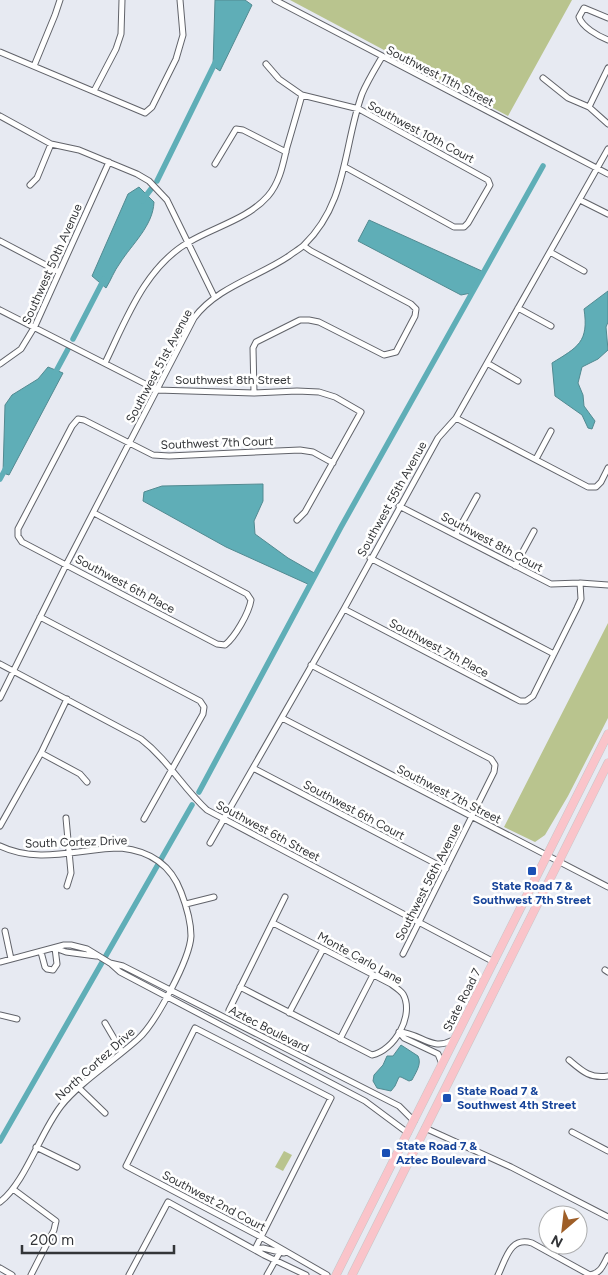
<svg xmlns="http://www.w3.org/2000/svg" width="608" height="1275" viewBox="0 0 608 1275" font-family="Figtree,sans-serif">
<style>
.green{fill:#b9c48e}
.water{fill:#5faeb7;stroke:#528a91}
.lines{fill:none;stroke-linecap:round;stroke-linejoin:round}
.canal{stroke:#5faeb7;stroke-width:5.5}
.street-casing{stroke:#61636a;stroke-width:7}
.primary-casing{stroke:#c6c6c7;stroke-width:9}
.street{stroke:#fff;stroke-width:5}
.primary{stroke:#fac4ca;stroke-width:8}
.transit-dot{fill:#1a4fb4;stroke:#fff;stroke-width:2}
.labels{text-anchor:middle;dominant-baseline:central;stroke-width:5;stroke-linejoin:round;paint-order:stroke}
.street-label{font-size:12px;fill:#333538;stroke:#fff}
.transit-label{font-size:12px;font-weight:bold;fill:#164399;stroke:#fff;text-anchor:start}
</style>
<rect width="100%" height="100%" fill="#e7eaf2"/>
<path class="green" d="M290,0H572L508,116Z
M608,623V718L568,796L545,835L535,842L504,827Z
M284,1151L292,1155L283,1171L275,1167Z"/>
<path class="water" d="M215,0H245L252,5L220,71L213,66Z
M139,187L154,202C153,226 132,244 120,263C114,271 111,280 106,288L92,276L128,194Z
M369,220L484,272L471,293L461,295L358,241Z
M608,291V322L606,327L608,350L598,359L582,367L578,383L583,395L584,406L595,421L592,429L588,428L582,415L555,396L552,363C578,347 589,342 584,309Z
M48,367L63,373L9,475L3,473L5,405L12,395L38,379Z
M263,484V501L254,521L255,534L288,558L316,574L310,585L226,547L143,501L144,492L162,486Z
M401,1045L418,1056C422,1064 416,1072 412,1080L409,1081L401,1077H399L395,1086L391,1091L377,1088L373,1081L374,1075L383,1065L387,1056H393Z"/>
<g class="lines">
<path class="canal" d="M157,181L217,59
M142,201L151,189
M73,339L104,279
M54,375L68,349
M0,479L7,466
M199,792L341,527L543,166
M0,1141L192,805"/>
<g class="street-casing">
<path id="street" d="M275,0L608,174
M608,18L584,8L579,17C582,27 598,36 608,40
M0,52L145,113L152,107L176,59L183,35L180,0
M266,64L279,79L302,95L359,109L488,180L490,185L468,223L464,227H454L345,167
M34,66L55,15L60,0
M543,78L568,98L589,107L608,124
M94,91L116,49L121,34L122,0
M589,107L608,68
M0,116L51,144L79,150L137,174L149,181L167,200L214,296
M215,164L236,129L243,130L286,152
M30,185L37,178L51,144
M580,200L608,214
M0,241L59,272
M550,252L584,271
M518,308L551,326
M0,310L157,390L254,393L297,391L319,392L335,397L361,412L305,512L297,520
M105,363C126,320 145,267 189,242C214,227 248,219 268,196C280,182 283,164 287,147C292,130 297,113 302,95
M487,363L518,381
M0,364L21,349L35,326L109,162
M254,393L253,348L256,342L300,320H309L319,322L384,355L396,352L415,316L416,309L411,304L311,251L304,246
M456,418L588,487H596L601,482L608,468
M536,459L551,431
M399,506L551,584L580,583L608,585
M94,513L247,594L251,600C249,613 235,637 225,645L217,644L22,542L18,536V529L72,426L78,419L84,420L153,455L169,456L300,450L313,452L333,463
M456,534L477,496
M370,558L554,654
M515,566L534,531
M344,609L520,701H526L533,696L577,608L581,599L580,583
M40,617L200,701L204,707L203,714L144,819
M0,664L141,739C168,760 183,788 207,810L494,962
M311,665L491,759L495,765L494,772L403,954
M0,698L66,565L194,318C217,287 258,277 289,256C294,252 300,249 304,245C348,202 343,147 362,94C367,82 375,69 382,57
M282,718L608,887
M41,753L80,774L87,782
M253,768L446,869
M66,818L71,873L67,886
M0,826L41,753L67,699
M210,843L344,609L438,438L456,418L608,149
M0,846C39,865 81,848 121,848C150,851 171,865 181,892C186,905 191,921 191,936C190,959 155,1024 138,1039C115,1060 79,1083 61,1106C40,1133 25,1183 0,1202
M186,904L214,897
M5,931L11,959
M55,948L66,952L96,956
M41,952L45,967L47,969L53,970L57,964L55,948
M0,962L64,945H71L87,949L110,963L120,972L365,1101L408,1133
M110,963L123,966L399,1106L414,1121
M605,970L608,972
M240,987L372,1055C394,1051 415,1015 403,994C400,990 395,987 391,984L273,923
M229,1010L285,897
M289,1013L323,949
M0,1015L17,1019
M105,1023L122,1052
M399,1032C421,1033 431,1052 453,1040
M399,1032L404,1038L438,1054L442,1064
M340,1039L373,975
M569,1060C582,1071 590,1079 608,1076
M79,1088L105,1113
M425,1128L511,1167L608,1217
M572,1132L608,1151
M36,1147L77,1167
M13,1189L56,1221L54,1230L31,1275
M255,1249L261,1237L331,1098L195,1028L126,1166L261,1237L327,1275
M255,1249L263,1248L284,1253
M0,1268L12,1275
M129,1275L168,1202L264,1255L306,1275
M267,1275L280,1252
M498,1275C506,1259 510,1236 532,1243L590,1275C601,1273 603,1265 608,1256"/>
</g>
<g class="primary-casing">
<path id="primary" d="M336,1275L608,734
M352,1275L608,763"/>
</g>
<use href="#street" class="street"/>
<use href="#primary" class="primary"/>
</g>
<g class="transit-dot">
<rect x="527" y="866" width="10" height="10" rx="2.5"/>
<rect x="442" y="1093" width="10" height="10" rx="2.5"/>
<rect x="381" y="1148" width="10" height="10" rx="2.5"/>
</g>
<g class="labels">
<g class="street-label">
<text transform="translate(440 76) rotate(27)">Southwest 11th Street</text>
<text transform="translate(421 132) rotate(28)">Southwest 10th Court</text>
<text transform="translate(52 264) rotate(-66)">Southwest 50th Avenue</text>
<text transform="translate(159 366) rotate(-62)">Southwest 51st Avenue</text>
<text x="233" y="380">Southwest 8th Street</text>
<text transform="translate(217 443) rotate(-2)">Southwest 7th Court</text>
<text transform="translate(392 499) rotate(-61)">Southwest 55th Avenue</text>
<text transform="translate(492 542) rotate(28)">Southwest 8th Court</text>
<text transform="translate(125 584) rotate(28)">Southwest 6th Place</text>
<text transform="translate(439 648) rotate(28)">Southwest 7th Place</text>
<text transform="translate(449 794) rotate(27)">Southwest 7th Street</text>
<text transform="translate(354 810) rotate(28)">Southwest 6th Court</text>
<text transform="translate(268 831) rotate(28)">Southwest 6th Street</text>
<text transform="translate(76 842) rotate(-2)">South Cortez Drive</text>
<text transform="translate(428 882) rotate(-63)">Southwest 56th Avenue</text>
<text transform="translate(360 958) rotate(29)">Monte Carlo Lane</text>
<text transform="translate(462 1000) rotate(-63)">State Road 7</text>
<text transform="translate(269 1029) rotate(27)">Aztec Boulevard</text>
<text transform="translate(95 1064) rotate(-42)">North Cortez Drive</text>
<text transform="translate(214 1201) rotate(28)">Southwest 2nd Court</text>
</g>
<g class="transit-label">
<text x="532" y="886" text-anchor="middle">State Road 7 &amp;<tspan x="532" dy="14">Southwest 7th Street</tspan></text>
<text x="457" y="1091">State Road 7 &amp;<tspan x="457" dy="14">Southwest 4th Street</tspan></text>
<text x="396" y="1146">State Road 7 &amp;<tspan x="396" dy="14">Aztec Boulevard</tspan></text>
</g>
</g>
<g transform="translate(563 1230) rotate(208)"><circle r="24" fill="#ffffff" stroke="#adaeaf"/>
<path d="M0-4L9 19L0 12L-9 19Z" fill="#9e5e27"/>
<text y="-8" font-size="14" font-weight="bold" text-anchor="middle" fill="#333538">N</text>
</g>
<path d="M22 1245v8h152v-8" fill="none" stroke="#333538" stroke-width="2.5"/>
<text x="30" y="1245" font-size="15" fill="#333538" stroke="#ffffff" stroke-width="4" paint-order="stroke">200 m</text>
</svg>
